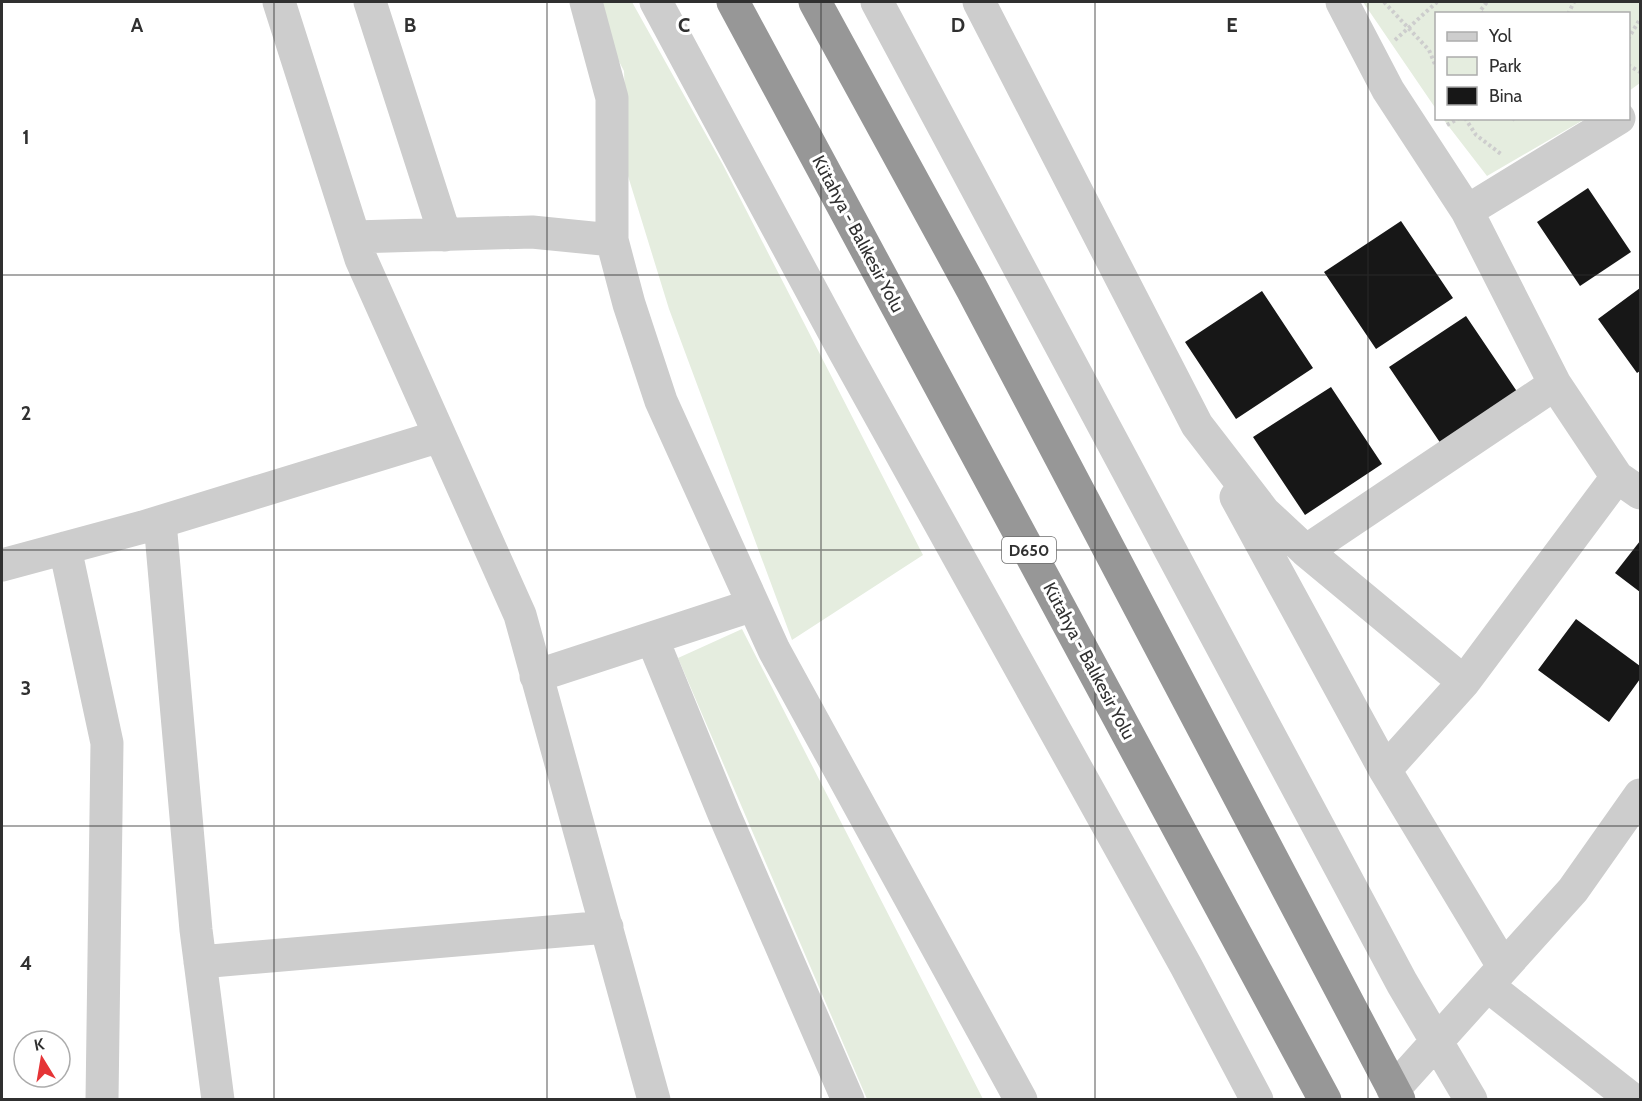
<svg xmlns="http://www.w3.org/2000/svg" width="1642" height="1101" viewBox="0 0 1642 1101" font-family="Cabin,sans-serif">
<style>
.green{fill:#e5eddf}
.building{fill:#171717}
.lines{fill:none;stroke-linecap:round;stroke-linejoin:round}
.path{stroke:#cdcdcd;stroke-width:4;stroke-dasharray:3 3;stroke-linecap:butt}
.minor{stroke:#cdcdcd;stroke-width:33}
.highway{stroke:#979797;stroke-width:33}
.grid{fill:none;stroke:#303030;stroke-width:1.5;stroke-opacity:0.55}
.labels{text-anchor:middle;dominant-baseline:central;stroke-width:6;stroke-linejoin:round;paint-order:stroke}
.shield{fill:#fff;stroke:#6e6e6e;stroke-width:1.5}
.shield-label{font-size:16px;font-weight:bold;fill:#303030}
.street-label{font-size:18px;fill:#303030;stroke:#fff}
.grid-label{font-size:20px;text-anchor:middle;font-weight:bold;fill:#303030;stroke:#fff;stroke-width:6;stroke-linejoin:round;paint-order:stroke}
</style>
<rect width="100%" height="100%" fill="#fff"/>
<path class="green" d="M588,2H632L723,165L923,555L792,640L669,309L628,176L624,71Z
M1363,2H1640V83L1629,91L1628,14H1436V109Z
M1443,119H1585L1487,176Z
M742,629L983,1099H867L678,658Z"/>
<path class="building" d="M1588,188L1631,252L1580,286L1537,222Z
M1401,221L1453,298L1376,349L1324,272Z
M1640,288V371L1637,373L1598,319Z
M1262,291L1313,368L1236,419L1185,342Z
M1466,316L1518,393L1441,444L1389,367Z
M1331,387L1382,464L1305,515L1253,437Z
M1640,541V592L1615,573Z
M1576,619L1640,666V679L1609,722L1538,670Z"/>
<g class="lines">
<path class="path" d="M1384,2L1429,50L1436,67
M1483,14L1480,11L1487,2
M1568,14L1574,2
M1628,39L1640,19
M1395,40L1437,2
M1628,65L1640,72
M1465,118L1476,135L1501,154
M1513,118L1515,120
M1447,125L1459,118"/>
<path class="minor" d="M279,2L361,259L520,615L654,1100
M370,2L445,235
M586,2L612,98V240L629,304L661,401L774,650L1021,1100
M656,2L843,349L1186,966L1257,1100
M877,2L1402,983L1471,1100
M979,2L1197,425L1264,512L1306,551L1464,682
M1342,2L1388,90L1467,211L1555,384L1617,477L1640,493
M1467,211L1619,118
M354,237L532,232L612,240
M1236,497L1385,770
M160,522L196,930L218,1100
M65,548L107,743L102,1100
M1306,551L1555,384
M2,565L143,527L440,436
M652,638L724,814L848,1100
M536,676L753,605
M200,962L607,927
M1503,966L1385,770L1464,682L1617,477
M1488,986L1633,1100
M1393,1090L1573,890L1640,795"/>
<path class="highway" d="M733,2L1325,1100
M815,2L972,289L1399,1100"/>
</g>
<path class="grid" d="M274,2V1100M547,2V1100M821,2V1100M1095,2V1100M1368,2V1100M2,275H1640M2,550H1640M2,826H1640"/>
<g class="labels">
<rect class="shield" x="1002" y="537" width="54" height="26" rx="4.5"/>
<g class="shield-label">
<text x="1029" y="550">D650</text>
</g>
<g class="street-label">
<text transform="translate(858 234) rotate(62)">Kütahya - Balıkesir Yolu</text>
<text transform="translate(1089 661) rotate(62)">Kütahya - Balıkesir Yolu</text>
</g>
</g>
<g class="grid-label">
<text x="137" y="32">A</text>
<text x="410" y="32">B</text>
<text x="684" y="32">C</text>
<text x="958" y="32">D</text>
<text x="1232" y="32">E</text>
<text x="26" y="144">1</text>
<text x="26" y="420">2</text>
<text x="26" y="695">3</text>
<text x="26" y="970">4</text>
</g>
<rect width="1642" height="1101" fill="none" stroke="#303030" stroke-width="6"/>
<rect x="1435" y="12" width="195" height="108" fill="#ffffff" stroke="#acacac" stroke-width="1.5"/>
<rect x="1447" y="32" width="30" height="9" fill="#cdcdcd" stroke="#acacac" stroke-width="1.5"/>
<text x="1489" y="42" font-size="18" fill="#303030">Yol</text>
<rect x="1447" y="57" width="30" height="18" fill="#e5eddf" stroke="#acacac" stroke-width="1.5"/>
<text x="1489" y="72" font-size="18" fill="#303030">Park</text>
<rect x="1447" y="87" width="30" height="18" fill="#171717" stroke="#acacac" stroke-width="1.5"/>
<text x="1489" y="102" font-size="18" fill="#303030">Bina</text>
<g transform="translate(42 1059) rotate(349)"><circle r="28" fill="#ffffff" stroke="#acacac" stroke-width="1.5"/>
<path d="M0-4.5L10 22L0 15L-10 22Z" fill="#e53436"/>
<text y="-9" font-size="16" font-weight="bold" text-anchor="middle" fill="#303030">K</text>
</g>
</svg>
